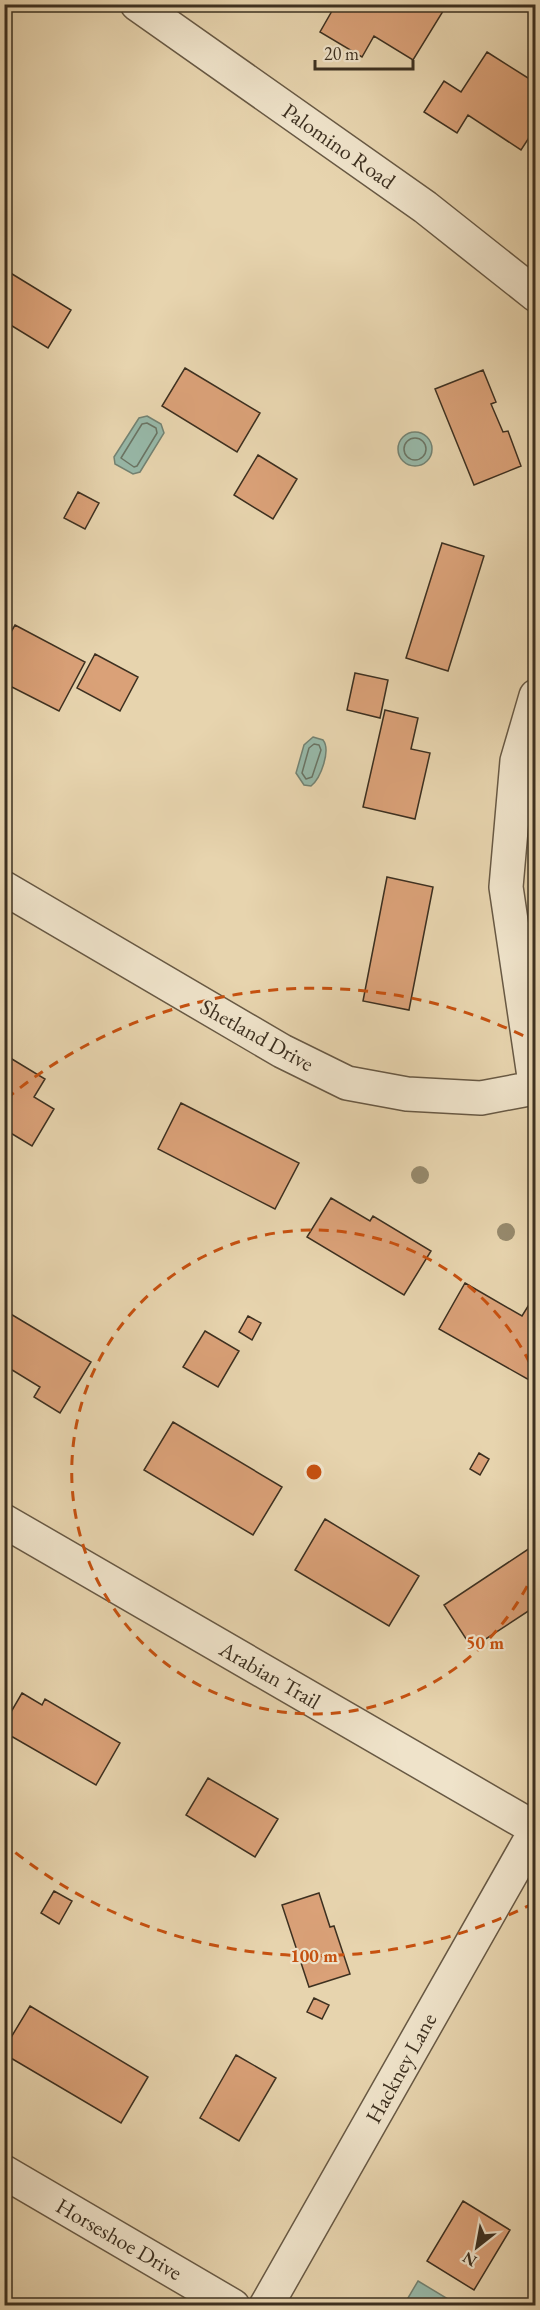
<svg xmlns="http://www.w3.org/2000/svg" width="540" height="2310" viewBox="0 0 540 2310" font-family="'EB Garamond',serif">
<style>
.water{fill:#97b8a8;stroke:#738272;stroke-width:1.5}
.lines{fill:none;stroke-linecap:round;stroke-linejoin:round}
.shore{stroke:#6a7464;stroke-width:1.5}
.building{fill:#daa178;stroke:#3d3020;stroke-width:1.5}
.minor-casing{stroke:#685944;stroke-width:36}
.minor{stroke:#efe3ca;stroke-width:33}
.tree{fill:#96896c}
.ring{fill:none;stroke:#c65110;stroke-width:3;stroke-dasharray:10 8}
.labels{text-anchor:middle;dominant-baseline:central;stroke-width:4.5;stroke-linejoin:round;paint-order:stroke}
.street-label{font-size:22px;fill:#3d3020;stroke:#efe3ca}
.centre{fill:#c65110;stroke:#efe3ca;stroke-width:3}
.ring-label{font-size:18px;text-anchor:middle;font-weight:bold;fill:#c65110;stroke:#efe3ca;stroke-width:4.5;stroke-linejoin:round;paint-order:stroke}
</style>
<rect width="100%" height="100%" fill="#e7d4ae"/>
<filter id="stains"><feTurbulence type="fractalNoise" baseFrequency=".00333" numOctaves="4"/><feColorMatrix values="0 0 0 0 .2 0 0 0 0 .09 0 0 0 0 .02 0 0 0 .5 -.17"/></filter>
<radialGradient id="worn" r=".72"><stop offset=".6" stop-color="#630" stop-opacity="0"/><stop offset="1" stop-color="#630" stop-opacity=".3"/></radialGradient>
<path class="water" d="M147,416L161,424L164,433L140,472L133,474L115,464L114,457L139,418Z
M398 449a17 17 0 1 1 34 0a17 17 0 1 1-34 0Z
M313,737L323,740C331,750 321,778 311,786L304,785L296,773L304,745Z
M418,2281L458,2305L410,2306L405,2303Z"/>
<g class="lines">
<path class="shore" d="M147,423L156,428L157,433L137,466L134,467L121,458L142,424Z
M404 449a11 11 0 1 1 22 0a11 11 0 1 1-22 0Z
M314,744L319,745L321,750L312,777L306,779L302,773L309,748Z"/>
</g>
<path class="building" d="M336,4H440L445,8L413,60L374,36L362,57L320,32Z
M487,52L536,83V127L521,150L468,115L457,133L424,112L444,81L461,92Z
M4,269L71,310L48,348L4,321Z
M185,368L260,413L237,452L162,406Z
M483,370L496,402L491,404L503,432L508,431L521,466L474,485L435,389Z
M258,455L297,479L273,519L234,495Z
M78,492L99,503L85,529L64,518Z
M442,543L484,556L448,671L406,658Z
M15,625L85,662L59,711L4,683V644Z
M95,654L138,677L120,711L77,688Z
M355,673L388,680L380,718L347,710Z
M385,710L418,718L411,749L430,753L415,819L363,807Z
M387,877L433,887L409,1010L363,1001Z
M7,1056L45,1079L34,1097L54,1109L32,1146L4,1129V1060Z
M181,1103L299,1163L275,1209L158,1149Z
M331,1198L370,1221L373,1216L431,1251L404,1295L307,1237Z
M465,1283L522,1316L530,1303L536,1306V1374L531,1381L439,1329Z
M4,1310L91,1362L60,1413L34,1397L40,1387L4,1365Z
M248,1316L261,1323L252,1340L239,1332Z
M205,1331L239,1351L218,1387L183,1367Z
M173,1422L282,1487L253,1535L144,1470Z
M479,1453L489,1459L480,1475L470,1469Z
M325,1519L419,1576L389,1626L295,1570Z
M536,1544V1606L472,1648L444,1605Z
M22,1693L42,1705L45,1699L120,1743L96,1785L4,1732V1724Z
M208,1778L278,1819L255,1857L186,1815Z
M54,1891L72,1901L59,1924L41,1913Z
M319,1893L330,1927L334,1926L350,1974L309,1987L282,1905Z
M314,1998L329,2005L322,2019L307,2012Z
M30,2006L148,2077L121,2123L4,2054V2049Z
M236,2055L276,2078L239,2141L200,2118Z
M463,2201L510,2230L474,2290L427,2261Z"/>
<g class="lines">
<g class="minor-casing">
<path id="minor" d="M137,4L425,207L536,295
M536,696L517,761L506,887L536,1090
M4,888L282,1051L347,1083L407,1094L481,1098L534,1088
M4,1521L536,1829
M4,2172L233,2306
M266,2306L536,1830"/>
</g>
<use href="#minor" class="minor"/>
</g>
<g class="tree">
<circle cx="420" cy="1175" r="9"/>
<circle cx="506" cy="1232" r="9"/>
</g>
<g class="ring">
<path d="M535 1570A242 242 0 1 1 535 1374"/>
<path d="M534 1903A484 484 0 0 1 6 1845M6 1099A484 484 0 0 1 534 1041"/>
</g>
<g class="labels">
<g class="street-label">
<text transform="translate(339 146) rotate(35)">Palomino Road</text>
<text transform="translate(257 1035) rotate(29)">Shetland Drive</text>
<text transform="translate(270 1675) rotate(30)">Arabian Trail</text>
<text transform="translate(401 2068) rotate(-61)">Hackney Lane</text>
<text transform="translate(119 2239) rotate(30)">Horseshoe Drive</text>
</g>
</g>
<circle cx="314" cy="1472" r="9" class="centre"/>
<g class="ring-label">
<text x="485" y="1649">50 m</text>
<text x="314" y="1962">100 m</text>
</g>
<rect width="540" height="2310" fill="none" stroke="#e7d4ae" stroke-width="24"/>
<rect x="6" y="6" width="528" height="2298" fill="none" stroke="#3d3020" stroke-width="3"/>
<rect x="12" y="12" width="516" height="2286" fill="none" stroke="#3d3020" stroke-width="1.5"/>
<g transform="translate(477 2247) rotate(211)" stroke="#efe3ca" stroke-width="4.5" paint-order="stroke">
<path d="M0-4.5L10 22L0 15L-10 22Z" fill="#3d3020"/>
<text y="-9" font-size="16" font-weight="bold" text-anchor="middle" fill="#3d3020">N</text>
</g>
<path d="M315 60v9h98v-9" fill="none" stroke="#3d3020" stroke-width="3"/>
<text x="324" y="60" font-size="18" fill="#3d3020" stroke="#efe3ca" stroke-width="4.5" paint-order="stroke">20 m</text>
<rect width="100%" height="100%" filter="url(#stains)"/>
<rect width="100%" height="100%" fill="url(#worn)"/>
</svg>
